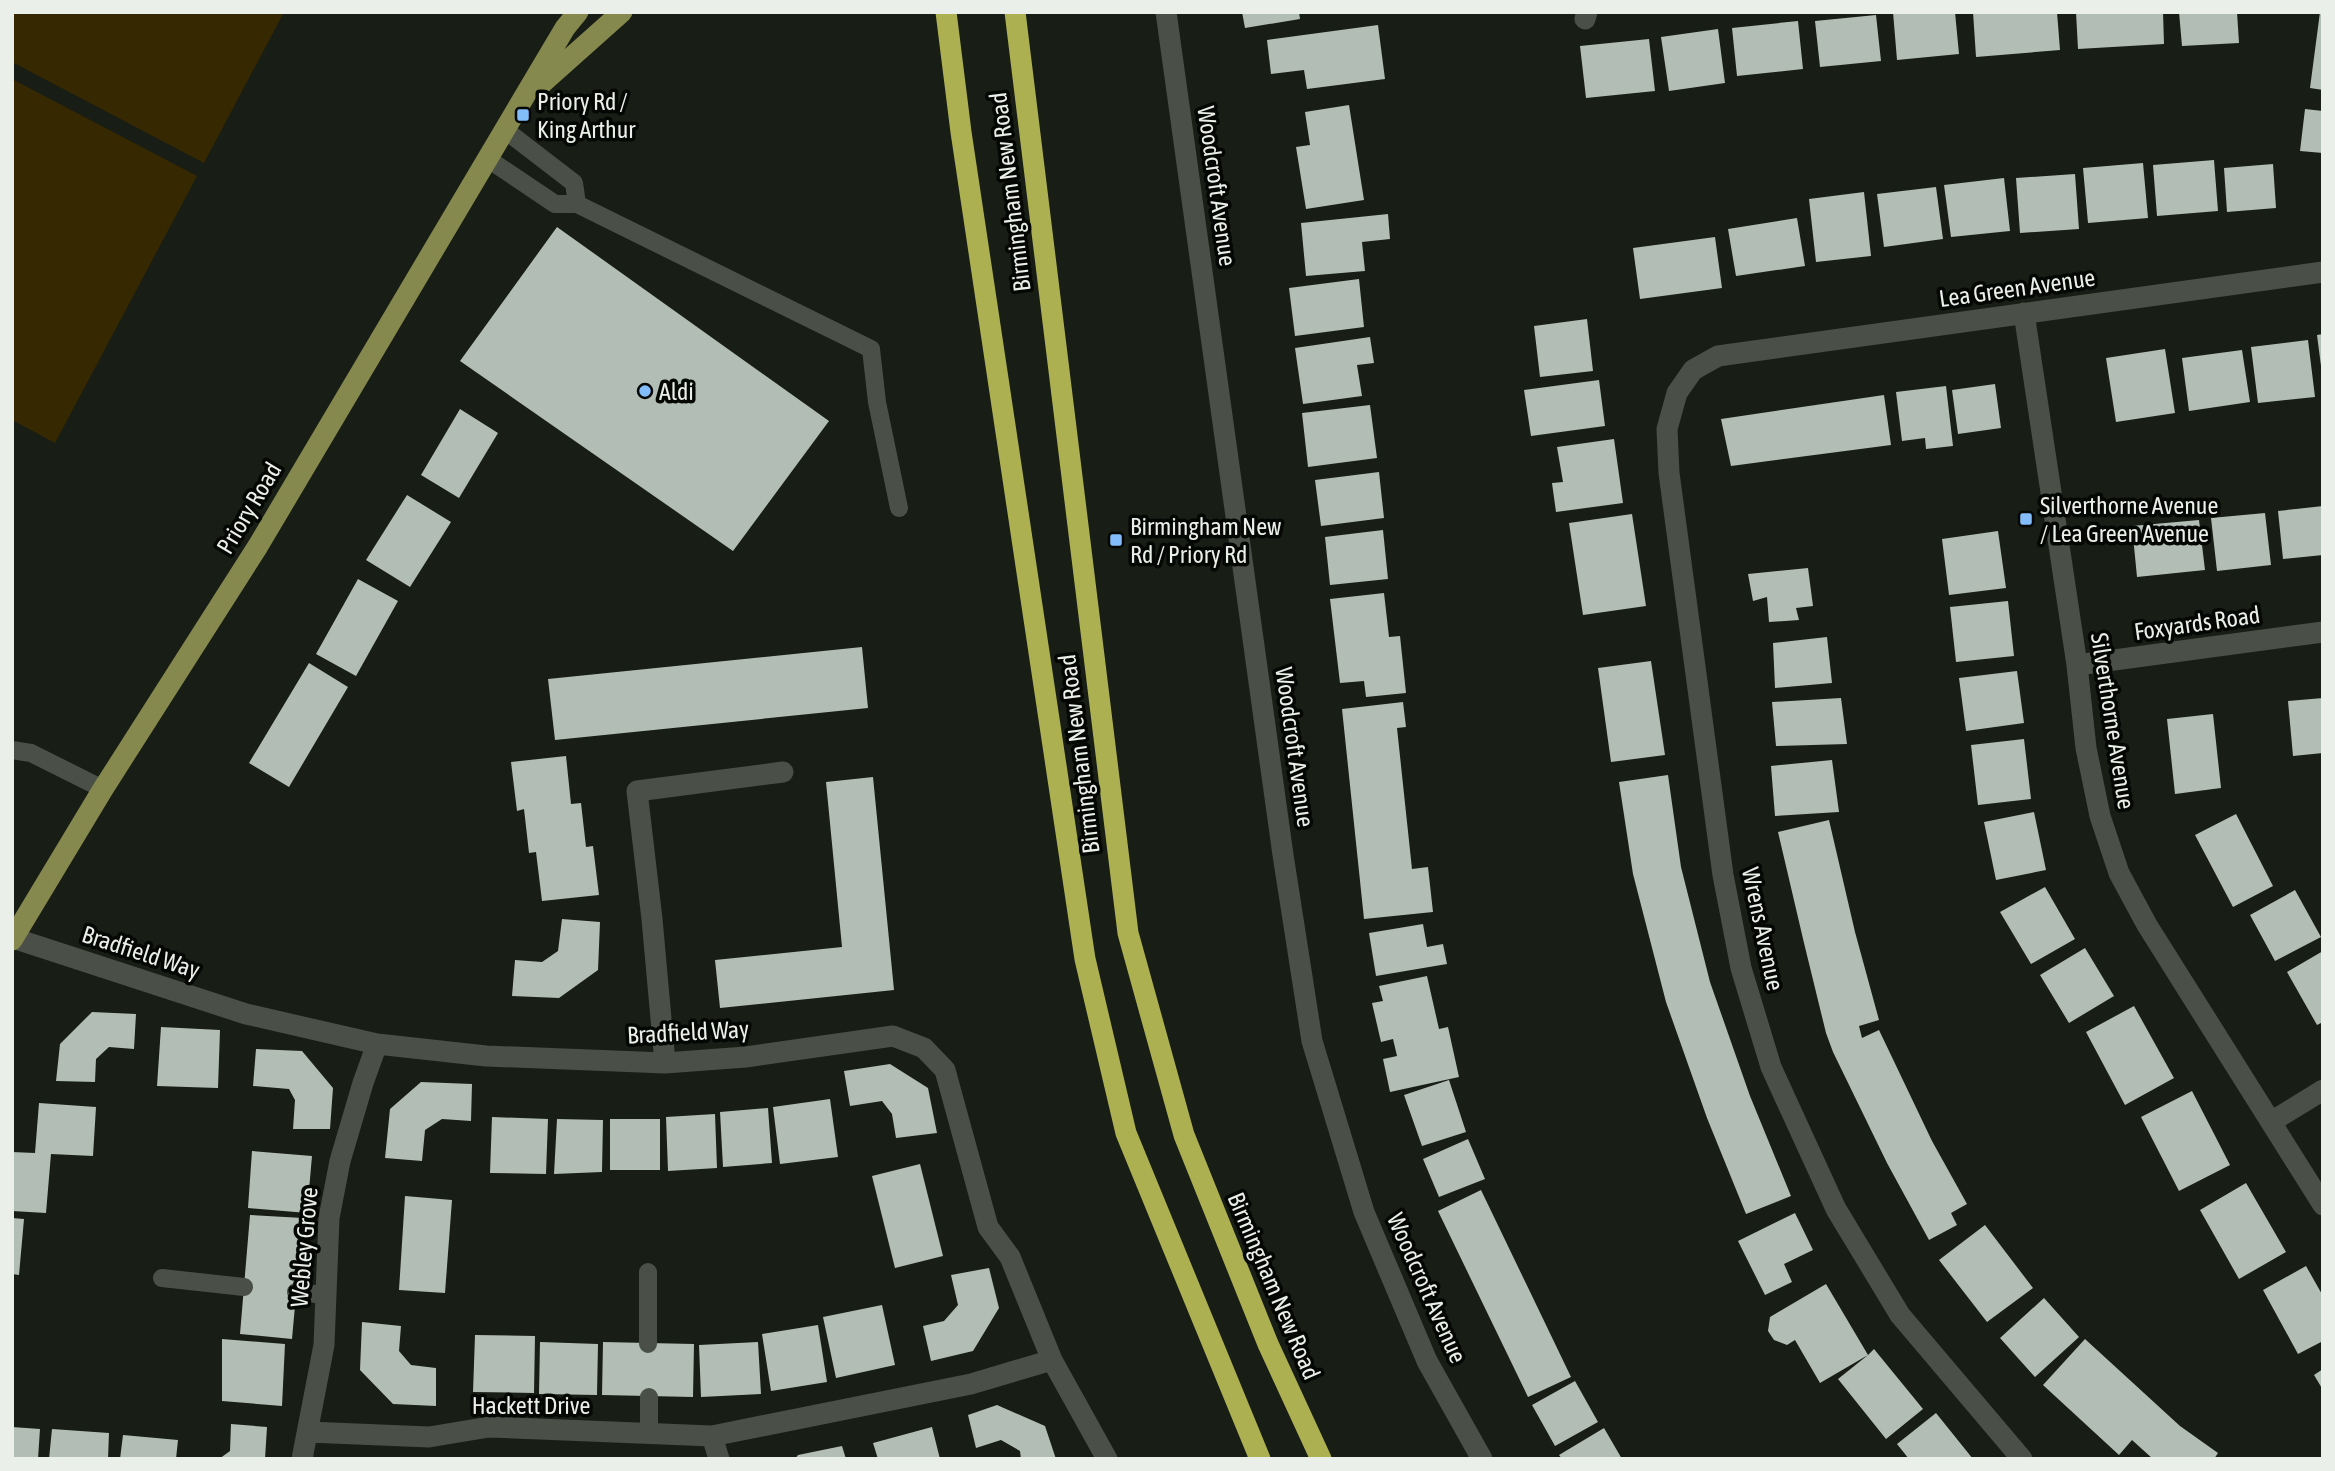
<svg xmlns="http://www.w3.org/2000/svg" width="2335" height="1471" viewBox="0 0 2335 1471" font-family="'Asap Condensed',sans-serif">
<style>
.pitch{fill:#362801}
.building{fill:#b2bdb6}
.lines{fill:none;stroke-linecap:round;stroke-linejoin:round}
.lane{stroke:#4a4f47;stroke-width:18}
.street{stroke:#4a4f47;stroke-width:21}
.primary{stroke:#85894d;stroke-width:21}
.highway{stroke:#adb051;stroke-width:21}
.poi-dot{fill:#83bcfb;stroke:#050704;stroke-width:2.5}
.labels{text-anchor:middle;dominant-baseline:central;stroke-width:7;stroke-linejoin:round;paint-order:stroke}
.poi-label{font-size:24px;fill:#ebefea;stroke:#050704;text-anchor:start}
.street-label{font-size:24px;fill:#ebefea;stroke:#050704}
</style>
<rect width="100%" height="100%" fill="#181d15"/>
<path class="pitch" d="M12,12H284L204,163L12,62Z
M12,79L197,176L55,443L12,420Z"/>
<path class="building" d="M1242,12H1299L1300,19L1245,28Z
M1893,12H1955L1959,54L1897,60Z
M1973,12H2057L2060,50L1976,57Z
M2076,12H2163L2164,44L2078,49Z
M2179,12H2237L2239,43L2182,46Z
M2320,12H2323V90L2310,88Z
M1876,15L1881,61L1820,67L1815,21Z
M1798,21L1803,69L1737,76L1732,28Z
M1378,25L1385,79L1307,89L1304,70L1271,74L1267,40Z
M1718,29L1725,83L1669,91L1661,37Z
M1649,39L1655,91L1586,98L1580,46Z
M1349,105L1364,200L1306,209L1296,147L1310,145L1305,112Z
M2305,109L2323,111V153L2300,151Z
M2214,160L2218,211L2157,216L2153,165Z
M2143,163L2148,218L2088,223L2083,168Z
M2273,164L2276,208L2227,212L2224,168Z
M2075,174L2079,229L2020,233L2016,178Z
M2004,178L2010,231L1951,237L1944,185Z
M1936,187L1943,239L1884,247L1877,194Z
M1864,192L1871,256L1816,262L1809,199Z
M1388,214L1390,239L1362,242L1365,271L1306,276L1301,223Z
M1797,218L1805,266L1736,276L1728,229Z
M557,227L829,421L733,551L460,361Z
M1715,237L1722,288L1640,299L1633,248Z
M1359,279L1364,327L1295,336L1289,288Z
M1587,319L1593,371L1540,377L1534,326Z
M2323,334V366H2321L2317,335Z
M1370,337L1374,363L1357,365L1362,396L1303,404L1295,348Z
M2308,340L2315,397L2258,403L2251,347Z
M2165,349L2175,413L2116,422L2106,358Z
M2242,350L2250,402L2189,411L2182,358Z
M1599,380L1605,426L1531,436L1524,390Z
M1995,384L2001,428L1958,434L1952,390Z
M1946,386L1953,446L1926,449L1925,438L1902,441L1896,392Z
M1884,395L1891,445L1731,466L1721,419Z
M1370,405L1377,458L1308,467L1302,413Z
M460,409L498,433L459,498L421,475Z
M1614,439L1623,503L1556,512L1552,483L1563,482L1557,447Z
M1379,472L1384,518L1321,526L1315,480Z
M407,495L451,522L410,587L366,560Z
M2323,506V555L2283,559L2278,511Z
M2265,513L2271,565L2217,571L2211,518Z
M1632,514L1646,606L1583,615L1569,523Z
M2199,520L2205,570L2137,577L2132,526Z
M1383,530L1388,579L1330,585L1325,537Z
M1998,531L2006,588L1949,595L1942,539Z
M1808,568L1813,606L1796,608L1799,620L1769,622L1767,597L1753,601L1748,574Z
M358,579L398,601L356,676L316,654Z
M1384,593L1389,637L1400,636L1406,693L1366,697L1364,681L1340,683L1330,599Z
M2008,601L2014,656L1956,662L1950,607Z
M1827,637L1832,683L1775,688L1773,643Z
M862,647L868,708L555,740L548,679Z
M1651,661L1665,755L1611,762L1598,668Z
M309,663L348,687L289,787L249,763Z
M2017,671L2024,723L1966,731L1959,678Z
M1841,698L1847,744L1776,746L1772,702Z
M2323,698V753L2293,756L2288,701Z
M1403,702L1406,727L1397,728L1412,869L1428,867L1433,912L1364,919L1342,709Z
M2213,714L2221,788L2175,794L2167,719Z
M2024,739L2031,799L1978,805L1971,745Z
M566,756L571,804L581,803L586,847L593,846L599,895L542,901L536,852L529,853L524,809L517,811L511,762Z
M1832,760L1839,812L1775,816L1771,766Z
M1668,775L1681,867L1710,982L1750,1096L1791,1196L1746,1214L1707,1118L1666,1002L1633,874L1619,782Z
M873,777L894,990L720,1008L715,960L842,947L826,782Z
M2034,812L2046,870L1996,880L1984,822Z
M2236,814L2273,886L2233,907L2195,835Z
M1829,820L1855,932L1879,1020L1859,1026L1862,1038L1879,1030L1932,1141L1967,1204L1951,1213L1957,1225L1929,1240L1887,1163L1833,1052L1826,1033L1804,943L1778,832Z
M2045,887L2075,939L2031,964L2000,912Z
M2295,890L2321,937L2275,961L2250,915Z
M562,919L600,922L598,970L559,998L512,996L515,960L542,962L558,951Z
M1423,924L1427,947L1443,944L1447,964L1376,976L1369,933Z
M2085,948L2114,996L2069,1023L2040,975Z
M2323,951V1022L2317,1025L2287,972Z
M1427,976L1439,1029L1448,1027L1459,1077L1390,1092L1383,1059L1397,1056L1393,1039L1381,1042L1372,1003L1383,1001L1379,986Z
M2134,1006L2174,1078L2125,1105L2086,1032Z
M92,1012L136,1014L134,1049L109,1047L96,1059L95,1082L56,1081L60,1044Z
M161,1027L220,1030L218,1088L157,1086Z
M256,1049L302,1051L333,1088L330,1129H293L295,1100L289,1089L253,1086Z
M890,1064L928,1088L937,1133L896,1138L892,1114L882,1101L850,1106L844,1071Z
M1449,1080L1466,1132L1422,1146L1404,1095Z
M421,1082L472,1084L471,1121L442,1119L425,1130L422,1161L385,1158L390,1109Z
M2192,1091L2230,1165L2179,1191L2141,1117Z
M830,1099L838,1157L780,1164L773,1107Z
M39,1103L96,1107L93,1156L51,1154L46,1213L12,1211V1152L35,1153Z
M768,1108L772,1163L723,1167L720,1112Z
M715,1114L717,1168L668,1171L666,1117Z
M492,1117L548,1119L546,1174L490,1173Z
M557,1119L603,1120L602,1172L554,1174Z
M610,1119H660V1170H610Z
M1468,1139L1485,1179L1439,1197L1423,1159Z
M252,1151L312,1156L307,1213L248,1208Z
M920,1164L943,1256L895,1268L872,1176Z
M2246,1183L2286,1252L2239,1279L2200,1210Z
M1481,1190L1571,1377L1528,1397L1438,1211Z
M405,1196L452,1200L445,1293L399,1290Z
M1795,1213L1813,1250L1784,1264L1792,1282L1765,1295L1738,1241Z
M250,1215L303,1218L292,1339L240,1334Z
M12,1218L24,1219L19,1275L12,1274Z
M1985,1225L2033,1288L1987,1322L1939,1260Z
M2306,1266L2323,1296V1341L2298,1354L2263,1290Z
M989,1268L999,1308L973,1351L931,1361L923,1326L944,1321L958,1305L951,1275Z
M1826,1284L1868,1355L1874,1349L1923,1409L1886,1439L1838,1379L1868,1355L1820,1383L1795,1340L1787,1345L1774,1340L1768,1331L1770,1317Z
M2044,1298L2079,1337L2035,1377L2000,1338Z
M882,1305L895,1365L836,1378L823,1317Z
M362,1322L401,1326L399,1351L411,1365L436,1368V1406L393,1404L360,1370Z
M818,1325L827,1382L771,1391L762,1334Z
M475,1335L535,1336L534,1393L473,1392Z
M222,1339L285,1344L282,1406L222,1401Z
M2085,1339L2180,1426L2218,1453L2214,1459H2153L2132,1440L2119,1455L2043,1385Z
M540,1342L598,1344L597,1395L539,1394Z
M603,1342L694,1344L693,1397L602,1395Z
M758,1342L761,1394L701,1397L699,1345Z
M2323,1369V1390L2314,1375Z
M1575,1381L1598,1422L1555,1446L1532,1405Z
M997,1405L1045,1426L1056,1459H1021L1020,1451L1001,1440L976,1448L968,1415Z
M1936,1413L1973,1459H1909L1897,1444Z
M231,1424L267,1427L265,1459H219L230,1451Z
M12,1427L40,1429L38,1459H12Z
M932,1427L940,1459H878L873,1443Z
M1604,1428L1622,1459H1562L1559,1455Z
M52,1429L109,1433L108,1459H49Z
M123,1435L178,1440L176,1459H120Z
M842,1446L846,1459H795L798,1455Z"/>
<g class="lines">
<path class="lane" d="M505,130L574,183L577,204
M488,159L555,204H577L871,349L877,402L899,508
M12,750L31,753L103,789
M648,1272V1344
M162,1278L244,1287
M296,1292L325,1295
M649,1397V1433"/>
<path class="street" d="M1166,12L1283,855L1312,1041L1364,1212L1427,1361L1482,1459
M1585,19L1587,12
M2024,313L2077,665L2086,748L2100,816L2119,873L2147,925L2323,1205
M2077,665L2323,632
M13,938L246,1014L377,1044L486,1056L665,1063L746,1057L893,1036L924,1048L945,1070L988,1227L1010,1257L1052,1360L1107,1459
M665,1063L652,919L637,791L783,772
M2271,1122L2323,1090
M308,1432L429,1437L489,1427L712,1436L971,1384L1052,1360
M712,1436L719,1459
M302,1459L324,1345L329,1218L340,1161L363,1083L377,1044
M2022,1459L1900,1315L1836,1209L1771,1067L1741,968L1723,875L1669,473L1667,429L1677,393L1693,370L1718,356L2323,272"/>
<path class="primary" d="M539,86L622,12
M12,940L103,789L258,546L565,28L578,12"/>
<path class="highway" d="M946,12L961,132L1085,959L1126,1133L1260,1459
M1015,12L1128,933L1184,1135L1268,1344L1321,1459"/>
</g>
<g class="poi-dot">
<rect x="516" y="108" width="14" height="14" rx="3.5"/>
<circle cx="645" cy="391" r="7"/>
<rect x="2019" y="512" width="14" height="14" rx="3.5"/>
<rect x="1109" y="533" width="14" height="14" rx="3.5"/>
</g>
<g class="labels">
<g class="poi-label">
<text x="537" y="101">Priory Rd /<tspan x="537" dy="28">King Arthur</tspan></text>
<text x="659" y="391">Aldi</text>
<text x="2040" y="505">Silverthorne Avenue<tspan x="2040" dy="28">/ Lea Green Avenue</tspan></text>
<text x="1130" y="526">Birmingham New<tspan x="1130" dy="28">Rd / Priory Rd</tspan></text>
</g>
<g class="street-label">
<text transform="translate(1217 186) rotate(82)">Woodcroft Avenue</text>
<text transform="translate(1010 192) rotate(-97)">Birmingham New Road</text>
<text transform="translate(2017 288) rotate(-8)">Lea Green Avenue</text>
<text transform="translate(249 508) rotate(-59)">Priory Road</text>
<text transform="translate(2197 623) rotate(-8)">Foxyards Road</text>
<text transform="translate(2113 721) rotate(81)">Silverthorne Avenue</text>
<text transform="translate(1295 747) rotate(82)">Woodcroft Avenue</text>
<text transform="translate(1079 754) rotate(-97)">Birmingham New Road</text>
<text transform="translate(1763 929) rotate(78)">Wrens Avenue</text>
<text transform="translate(141 952) rotate(18)">Bradfield Way</text>
<text transform="translate(688 1032) rotate(-3)">Bradfield Way</text>
<text transform="translate(304 1247) rotate(-85)">Webley Grove</text>
<text transform="translate(1274 1286) rotate(67)">Birmingham New Road</text>
<text transform="translate(1427 1288) rotate(66)">Woodcroft Avenue</text>
<text x="531" y="1405">Hackett Drive</text>
</g>
</g>
<rect width="2335" height="1471" fill="none" stroke="#ebefea" stroke-width="28"/>
</svg>
